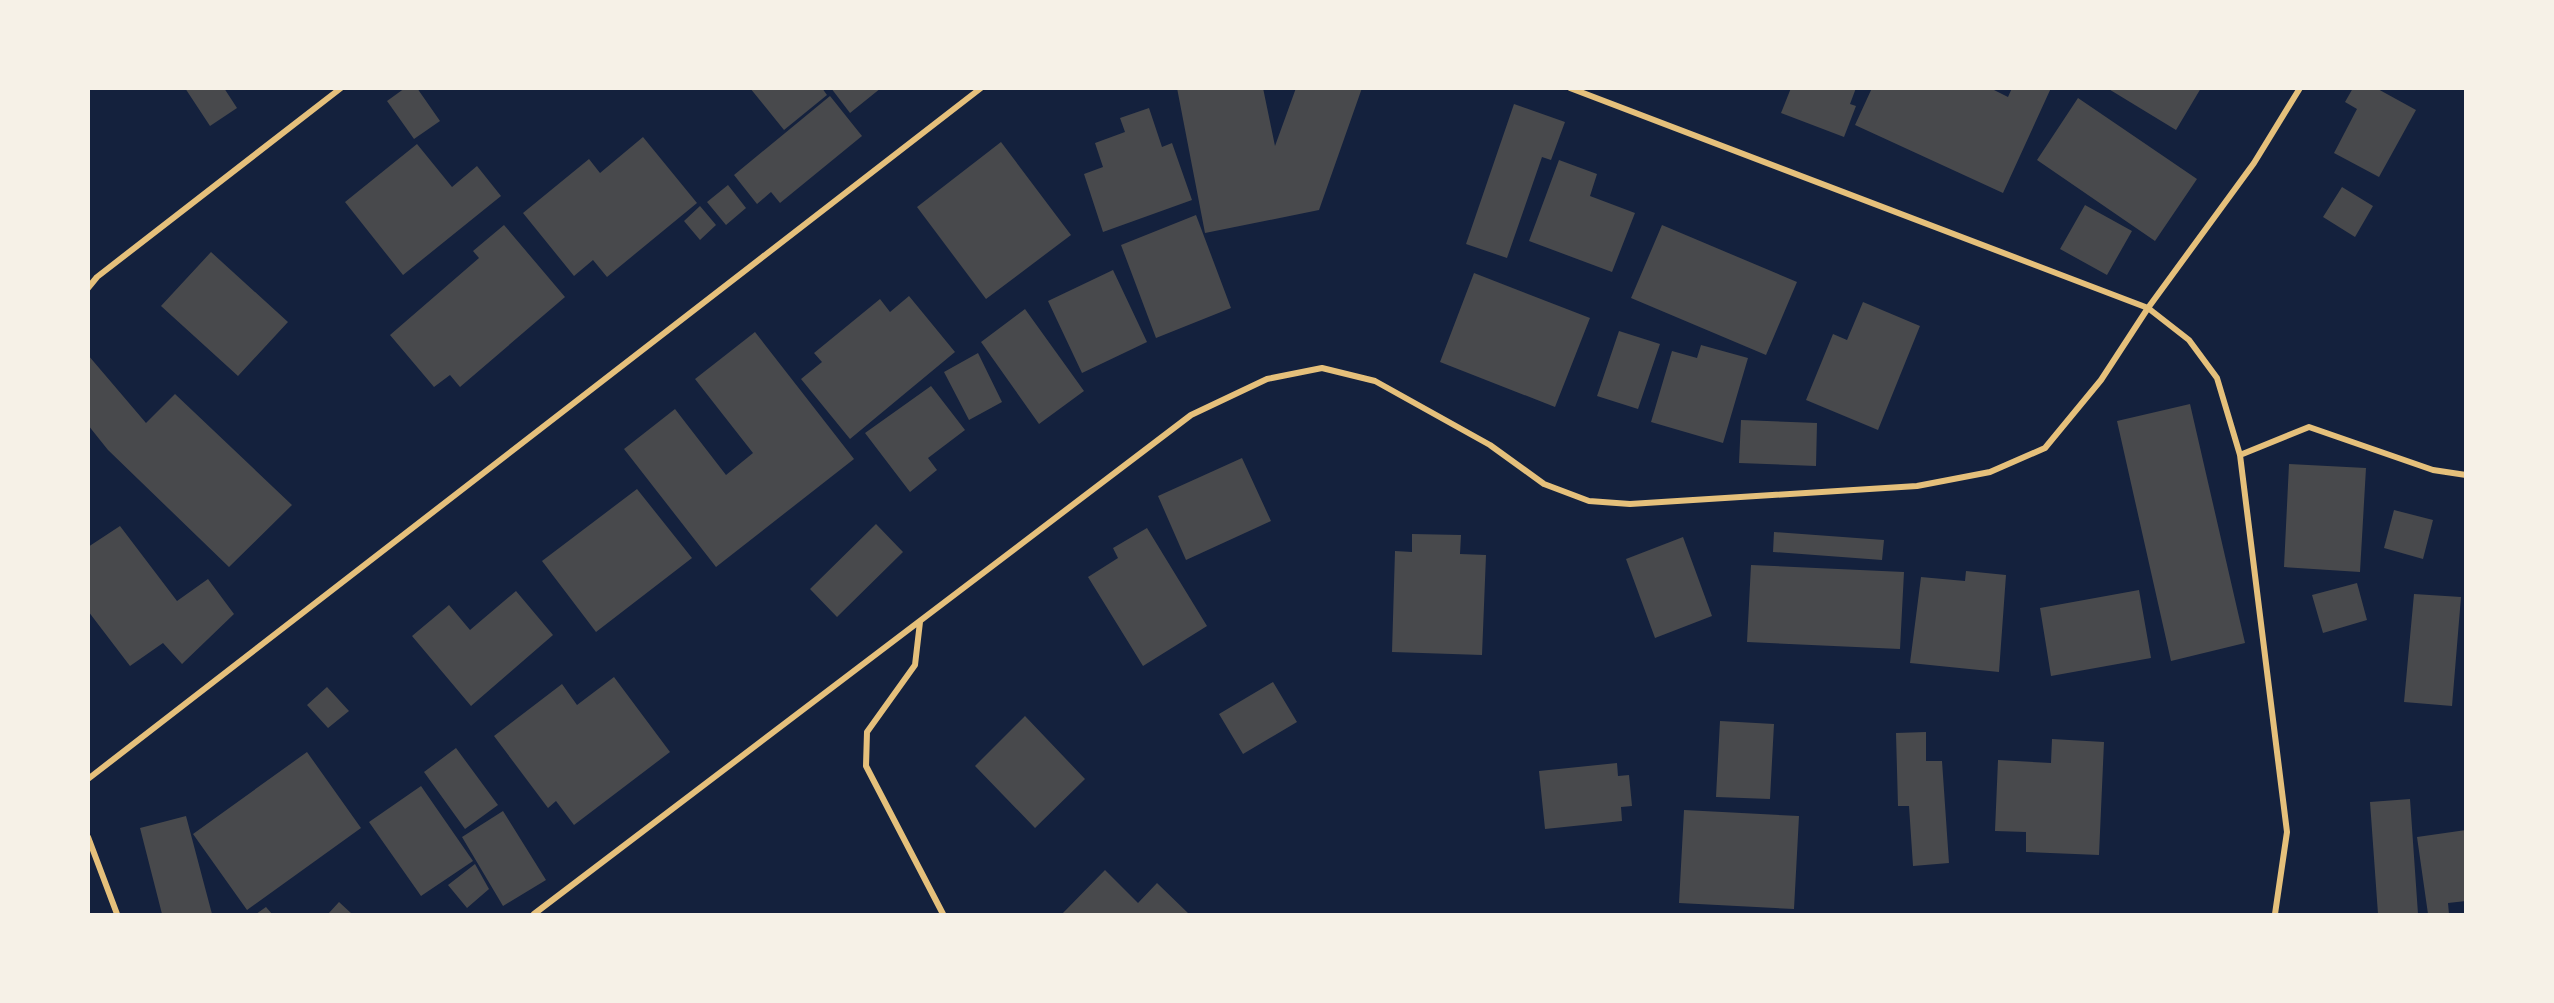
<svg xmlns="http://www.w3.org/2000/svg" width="2554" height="1003" viewBox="0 0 2554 1003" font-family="Figtree,sans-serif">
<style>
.building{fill:#48494c}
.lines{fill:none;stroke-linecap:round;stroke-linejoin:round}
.minor{stroke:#e5c07b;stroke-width:6}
</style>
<rect width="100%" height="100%" fill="#14213d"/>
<path class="building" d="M185,88H224L237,108L210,126Z
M405,88H417L440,121L414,139L387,101Z
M750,88H822L827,95L784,130Z
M831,88H881L850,113Z
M1177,88H1263L1275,146L1296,88H1362L1319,210L1205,233Z
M1791,88H1856L1850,104L1856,106L1844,137L1781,113Z
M1872,88H1990L2008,97L2012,88H2051L2003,193L1855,125Z
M2107,88H2201L2176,130Z
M2353,88H2376L2416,110L2379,177L2334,153L2357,109L2345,102Z
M830,96L862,136L780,203L771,192L757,204L734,175Z
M2078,98L2197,179L2155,241L2037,160Z
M1514,104L1565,122L1551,160L1542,157L1507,258L1466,244Z
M1149,108L1162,147L1172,143L1192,200L1103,232L1084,174L1103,167L1095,143L1125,132L1120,118Z
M643,137L697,203L607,277L593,260L574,276L523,213L589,159L600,173Z
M1001,142L1071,235L986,299L917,207Z
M417,144L452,187L477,166L501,196L403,275L345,202Z
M1559,160L1597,174L1590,196L1635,213L1612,272L1529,241Z
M728,185L746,208L726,225L707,202Z
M2342,187L2373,206L2355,237L2323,217Z
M2085,205L2132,231L2107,275L2060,249Z
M700,206L716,225L700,240L684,221Z
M1196,215L1231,308L1156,338L1121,245Z
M504,225L565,297L460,387L450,375L434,387L390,335L479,258L473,251Z
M1662,225L1797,282L1766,355L1631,298Z
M211,252L288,322L238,376L161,306Z
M1113,270L1147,342L1082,373L1048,301Z
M1474,273L1590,318L1555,407L1440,362Z
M909,296L955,352L850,439L801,379L822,362L814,353L880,299L890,312Z
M1863,302L1920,326L1878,430L1806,400L1833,334L1847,340Z
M1025,309L1084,391L1039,424L981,342Z
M1619,331L1660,344L1638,409L1597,396Z
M755,332L854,459L716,567L624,449L675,409L726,475L753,453L695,379Z
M1701,345L1748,358L1723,443L1651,422L1672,351L1697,358Z
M978,353L1002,402L969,420L944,372Z
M88,355L146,423L175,394L292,505L229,567L108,450L88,425Z
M931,386L965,430L928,458L937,470L910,492L865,433Z
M2190,404L2245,643L2171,661L2117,421Z
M1741,420L1817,423L1816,466L1739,463Z
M1242,458L1271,521L1186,560L1158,496Z
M2289,464L2366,468L2360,572L2284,567Z
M637,489L692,558L596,632L542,561Z
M2394,510L2433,520L2423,559L2384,548Z
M876,524L903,552L837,617L810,589Z
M120,526L177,601L208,579L234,614L182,664L163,643L130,666L88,611V547Z
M1147,528L1207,626L1143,666L1088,577L1118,558L1113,548Z
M1774,532L1884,540L1882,560L1773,552Z
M1412,534L1461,535L1460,554L1486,555L1482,655L1392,652L1395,551L1412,552Z
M1683,537L1712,616L1655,638L1626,559Z
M1751,565L1904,572L1900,649L1747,642Z
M1966,571L2006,575L1999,672L1910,663L1921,577L1965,581Z
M2357,583L2367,620L2323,633L2312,595Z
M2139,590L2151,658L2051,676L2040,608Z
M516,591L553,635L471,706L412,636L449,605L470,630Z
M2414,594L2461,597L2452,706L2404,702Z
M614,677L670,752L574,825L556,801L548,808L494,736L562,684L577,705Z
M1273,682L1297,722L1243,754L1219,714Z
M327,687L349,711L328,728L307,705Z
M1025,716L1085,779L1035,828L975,766Z
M1720,721L1774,724L1770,799L1716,797Z
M1926,732V761H1942L1949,863L1913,866L1909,806H1898L1896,733Z
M2052,739L2104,742L2099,855L2026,852V832L1995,831L1998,760L2051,763Z
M456,748L498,805L465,829L424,772Z
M307,752L361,828L247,910L193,834Z
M1617,763L1618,776L1629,775L1632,806L1621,807L1622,821L1545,829L1539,771Z
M421,786L473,861L421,896L369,822Z
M2410,799L2418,914H2378L2370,802Z
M1684,810L1799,816L1794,909L1679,903Z
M503,811L546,880L503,906L462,837Z
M186,816L212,914H162L140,828Z
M2466,830V901L2448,903L2449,914H2428L2417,837Z
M475,864L489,889L467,908L448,885Z
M1105,870L1138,903L1157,883L1189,914H1062Z
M339,902L352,914H328Z
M266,907L272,914H256Z"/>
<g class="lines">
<path class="minor" d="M1570,88L2148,308L2189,340L2217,378L2240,455L2287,832L2275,914
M88,288L97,277L341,88
M2240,455L2309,427L2433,470L2466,475
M920,622L915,665L867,732L866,766L943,914
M88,779L981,88
M88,837L117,914
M534,914L1191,415L1267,379L1322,368L1375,381L1490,445L1544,484L1589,501L1630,504L1917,486L1990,472L2045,448L2101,380L2148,308L2254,163L2300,88"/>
</g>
<rect width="2554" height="1003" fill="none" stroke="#f6f1e7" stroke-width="180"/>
</svg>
